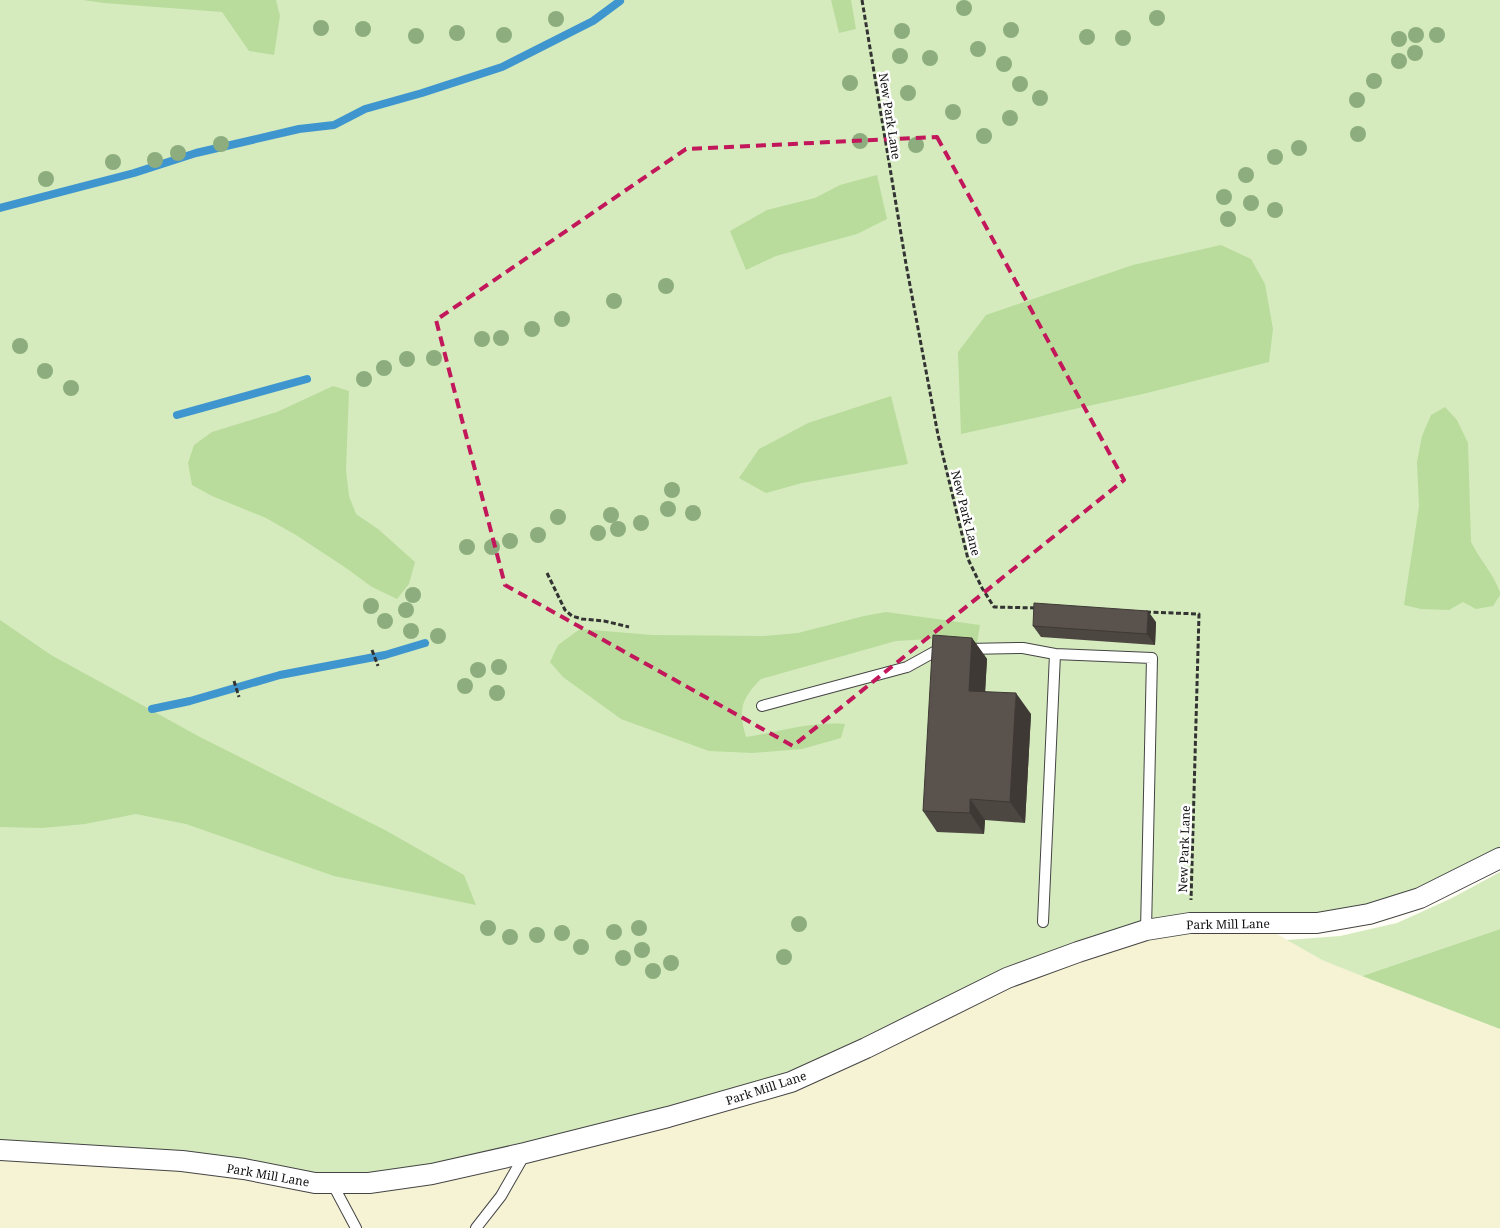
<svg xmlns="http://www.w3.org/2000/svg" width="1500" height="1228" viewBox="0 0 1500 1228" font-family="'Noto Serif',serif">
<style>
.farmland{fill:#f6f3d4}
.green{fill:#d5ebbd}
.forest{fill:#b9dc9c}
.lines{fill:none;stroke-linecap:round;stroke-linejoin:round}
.stream{stroke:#3f96cf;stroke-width:8}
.service-casing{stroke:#444;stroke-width:12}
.minor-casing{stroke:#444;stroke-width:22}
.path{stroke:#333;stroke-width:3;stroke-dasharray:5 2.5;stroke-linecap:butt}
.service{stroke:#fff;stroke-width:10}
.minor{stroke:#fff;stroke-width:20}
.tree{fill:#8dad7f}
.wall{fill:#4d4742}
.shaded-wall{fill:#3f3936}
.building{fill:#5a524d;stroke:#3f3936}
.marked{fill:none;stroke:#c2185b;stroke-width:4;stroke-dasharray:10 6;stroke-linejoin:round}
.labels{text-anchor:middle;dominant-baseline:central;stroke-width:5;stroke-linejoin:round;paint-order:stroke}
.street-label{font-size:12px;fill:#111;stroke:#fff}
</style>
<rect width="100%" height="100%" fill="#fffdf5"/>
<path class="farmland" d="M1256,922L1322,960L1500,1029V1228H0V1150L866,1048L1146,930Z"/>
<path class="green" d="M0,0H1500V858L1369,914L1190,923L1078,952L791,1082L369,1183L0,1150Z
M1500,872V929L1362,976L1322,960L1287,940L1340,936L1397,923L1452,898Z"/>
<path class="forest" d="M83,0H276L280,16L274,55L249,51L222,12L104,3Z
M831,0H851L856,29L839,33Z
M877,175L887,219L857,234L776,256L746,270L730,231L767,210L815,198L840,185Z
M1221,245L1251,259L1265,284L1273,329L1269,362L1147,393L961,434L958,352L986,315L1133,265Z
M333,386L349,391L346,470L349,496L356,514L378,529L415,562L409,584L397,599L372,587L346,568L296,535L266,518L212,496L192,485L188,463L194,445L212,432L277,412Z
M891,396L908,464L802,483L766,493L739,478L759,449L808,423Z
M1445,407L1457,420L1468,443L1471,542C1480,560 1493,573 1500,592V595L1493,606L1476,609L1463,602L1449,610L1421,609L1404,605L1419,506L1417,462L1422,436L1431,415Z
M886,612L980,625L977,643L929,639L896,641L761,679C741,699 738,710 746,737C779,732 812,721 845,724L841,738L802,749L753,753L709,751L621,719L563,677L550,662L558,645L580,629L652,635L764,636L798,633L864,616Z
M0,620L51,655L124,695L198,736L385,830L464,875L476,905L334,876L186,824L136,814L85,824L42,828L0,827Z
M1500,929V1029L1362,976Z"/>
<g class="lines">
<path class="stream" d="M0,208L134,173L196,153L299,129L334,125L365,109L422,93L502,67L593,21L620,1
M177,415L307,379
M152,709L190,701L280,675L385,655L425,643"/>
<g class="service-casing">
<path id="service" d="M966,649L1023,648L1055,654
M762,706L907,667L936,651L944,650
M1043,922L1055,654L1152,658L1146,930
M332,1183L356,1228
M476,1228L501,1196L525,1154"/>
</g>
<g class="minor-casing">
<path id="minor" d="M0,1150L182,1161L244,1169L315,1183H369L432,1174L525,1153L668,1117L791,1082L866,1048L1007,978L1078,952L1146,930L1190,923H1317L1369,914L1420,898L1500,858"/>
</g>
<path class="path" d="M862,0L906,264L938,435L968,559L982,588L994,607L1037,608
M547,573L565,610L572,616L582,619L604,621L629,627
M1146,612L1199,614L1191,900
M372,650L378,666
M234,681L239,697"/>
<use href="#service" class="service"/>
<use href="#minor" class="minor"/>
</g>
<g class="tree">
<circle cx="964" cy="8" r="8"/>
<circle cx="1157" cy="18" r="8"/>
<circle cx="556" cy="19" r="8"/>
<circle cx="321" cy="28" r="8"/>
<circle cx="363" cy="29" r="8"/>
<circle cx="1011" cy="30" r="8"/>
<circle cx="902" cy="31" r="8"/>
<circle cx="457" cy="33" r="8"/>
<circle cx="504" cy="35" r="8"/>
<circle cx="1416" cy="35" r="8"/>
<circle cx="1437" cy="35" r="8"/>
<circle cx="416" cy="36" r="8"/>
<circle cx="1087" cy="37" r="8"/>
<circle cx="1123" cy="38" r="8"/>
<circle cx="1399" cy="39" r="8"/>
<circle cx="978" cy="49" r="8"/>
<circle cx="1415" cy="53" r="8"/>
<circle cx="900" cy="56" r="8"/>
<circle cx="930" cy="58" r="8"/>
<circle cx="1399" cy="61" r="8"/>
<circle cx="1004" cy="64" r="8"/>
<circle cx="1374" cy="81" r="8"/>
<circle cx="850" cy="83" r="8"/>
<circle cx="1020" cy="84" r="8"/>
<circle cx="908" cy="93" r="8"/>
<circle cx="1040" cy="98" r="8"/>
<circle cx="1357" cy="100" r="8"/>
<circle cx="953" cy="112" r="8"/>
<circle cx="1010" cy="118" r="8"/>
<circle cx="1358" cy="134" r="8"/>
<circle cx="984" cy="136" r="8"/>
<circle cx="860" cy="141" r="8"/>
<circle cx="221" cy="144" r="8"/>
<circle cx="916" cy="145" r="8"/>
<circle cx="1299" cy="148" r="8"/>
<circle cx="178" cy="153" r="8"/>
<circle cx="1275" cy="157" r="8"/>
<circle cx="155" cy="160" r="8"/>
<circle cx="113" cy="162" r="8"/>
<circle cx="1246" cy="175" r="8"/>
<circle cx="46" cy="179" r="8"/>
<circle cx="1224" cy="197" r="8"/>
<circle cx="1251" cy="203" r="8"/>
<circle cx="1275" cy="210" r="8"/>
<circle cx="1228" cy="219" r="8"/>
<circle cx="666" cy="286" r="8"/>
<circle cx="614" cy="301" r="8"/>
<circle cx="562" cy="319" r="8"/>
<circle cx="532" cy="329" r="8"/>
<circle cx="501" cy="338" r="8"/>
<circle cx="482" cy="339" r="8"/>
<circle cx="20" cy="346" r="8"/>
<circle cx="434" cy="358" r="8"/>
<circle cx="407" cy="359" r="8"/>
<circle cx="384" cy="368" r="8"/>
<circle cx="45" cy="371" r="8"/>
<circle cx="364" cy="379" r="8"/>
<circle cx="71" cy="388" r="8"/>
<circle cx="672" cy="490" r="8"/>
<circle cx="668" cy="509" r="8"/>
<circle cx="693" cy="513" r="8"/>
<circle cx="611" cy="515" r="8"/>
<circle cx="558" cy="517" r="8"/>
<circle cx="641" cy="523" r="8"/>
<circle cx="618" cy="529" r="8"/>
<circle cx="598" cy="533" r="8"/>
<circle cx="538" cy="535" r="8"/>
<circle cx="510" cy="541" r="8"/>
<circle cx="467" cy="547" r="8"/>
<circle cx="492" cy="547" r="8"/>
<circle cx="413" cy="595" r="8"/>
<circle cx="371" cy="606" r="8"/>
<circle cx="406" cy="610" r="8"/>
<circle cx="385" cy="621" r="8"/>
<circle cx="411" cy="631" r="8"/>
<circle cx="438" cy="636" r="8"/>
<circle cx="499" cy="667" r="8"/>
<circle cx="478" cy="670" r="8"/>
<circle cx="465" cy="686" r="8"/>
<circle cx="497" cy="693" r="8"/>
<circle cx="799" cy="924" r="8"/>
<circle cx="488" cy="928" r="8"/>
<circle cx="639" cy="928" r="8"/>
<circle cx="614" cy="932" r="8"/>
<circle cx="562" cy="933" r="8"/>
<circle cx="537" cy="935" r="8"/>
<circle cx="510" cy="937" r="8"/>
<circle cx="581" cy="947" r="8"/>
<circle cx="642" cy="950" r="8"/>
<circle cx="784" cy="957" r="8"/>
<circle cx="623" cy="958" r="8"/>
<circle cx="671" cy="963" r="8"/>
<circle cx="653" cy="971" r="8"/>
</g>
<path class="wall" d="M1156,622L1155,645L1041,637L1033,626Z
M972,638L987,659L985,691L1031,714L1025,823L985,820L984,834L937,832L923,811Z"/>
<path class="shaded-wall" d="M1148,611L1156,622L1155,645L1147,634Z
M972,638L987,659L984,712L969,691Z
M1016,693L1031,714L1025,823L1010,802Z
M970,799L985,820L984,834L970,813Z"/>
<path class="building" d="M1034,603L1148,611L1147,634L1033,626Z
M933,635L972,638L969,691L1016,693L1010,802L970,799V813L923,811Z"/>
<path class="marked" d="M937,137L1124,480L793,746L505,585L436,320L686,149Z"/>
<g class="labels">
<g class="street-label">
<text transform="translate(890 116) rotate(81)">New Park Lane</text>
<text transform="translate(966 513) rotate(76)">New Park Lane</text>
<text transform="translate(1184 849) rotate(-88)">New Park Lane</text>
<text transform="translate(1228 924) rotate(-1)">Park Mill Lane</text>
<text transform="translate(766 1088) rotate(-18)">Park Mill Lane</text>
<text transform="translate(268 1175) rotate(10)">Park Mill Lane</text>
</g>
</g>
</svg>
